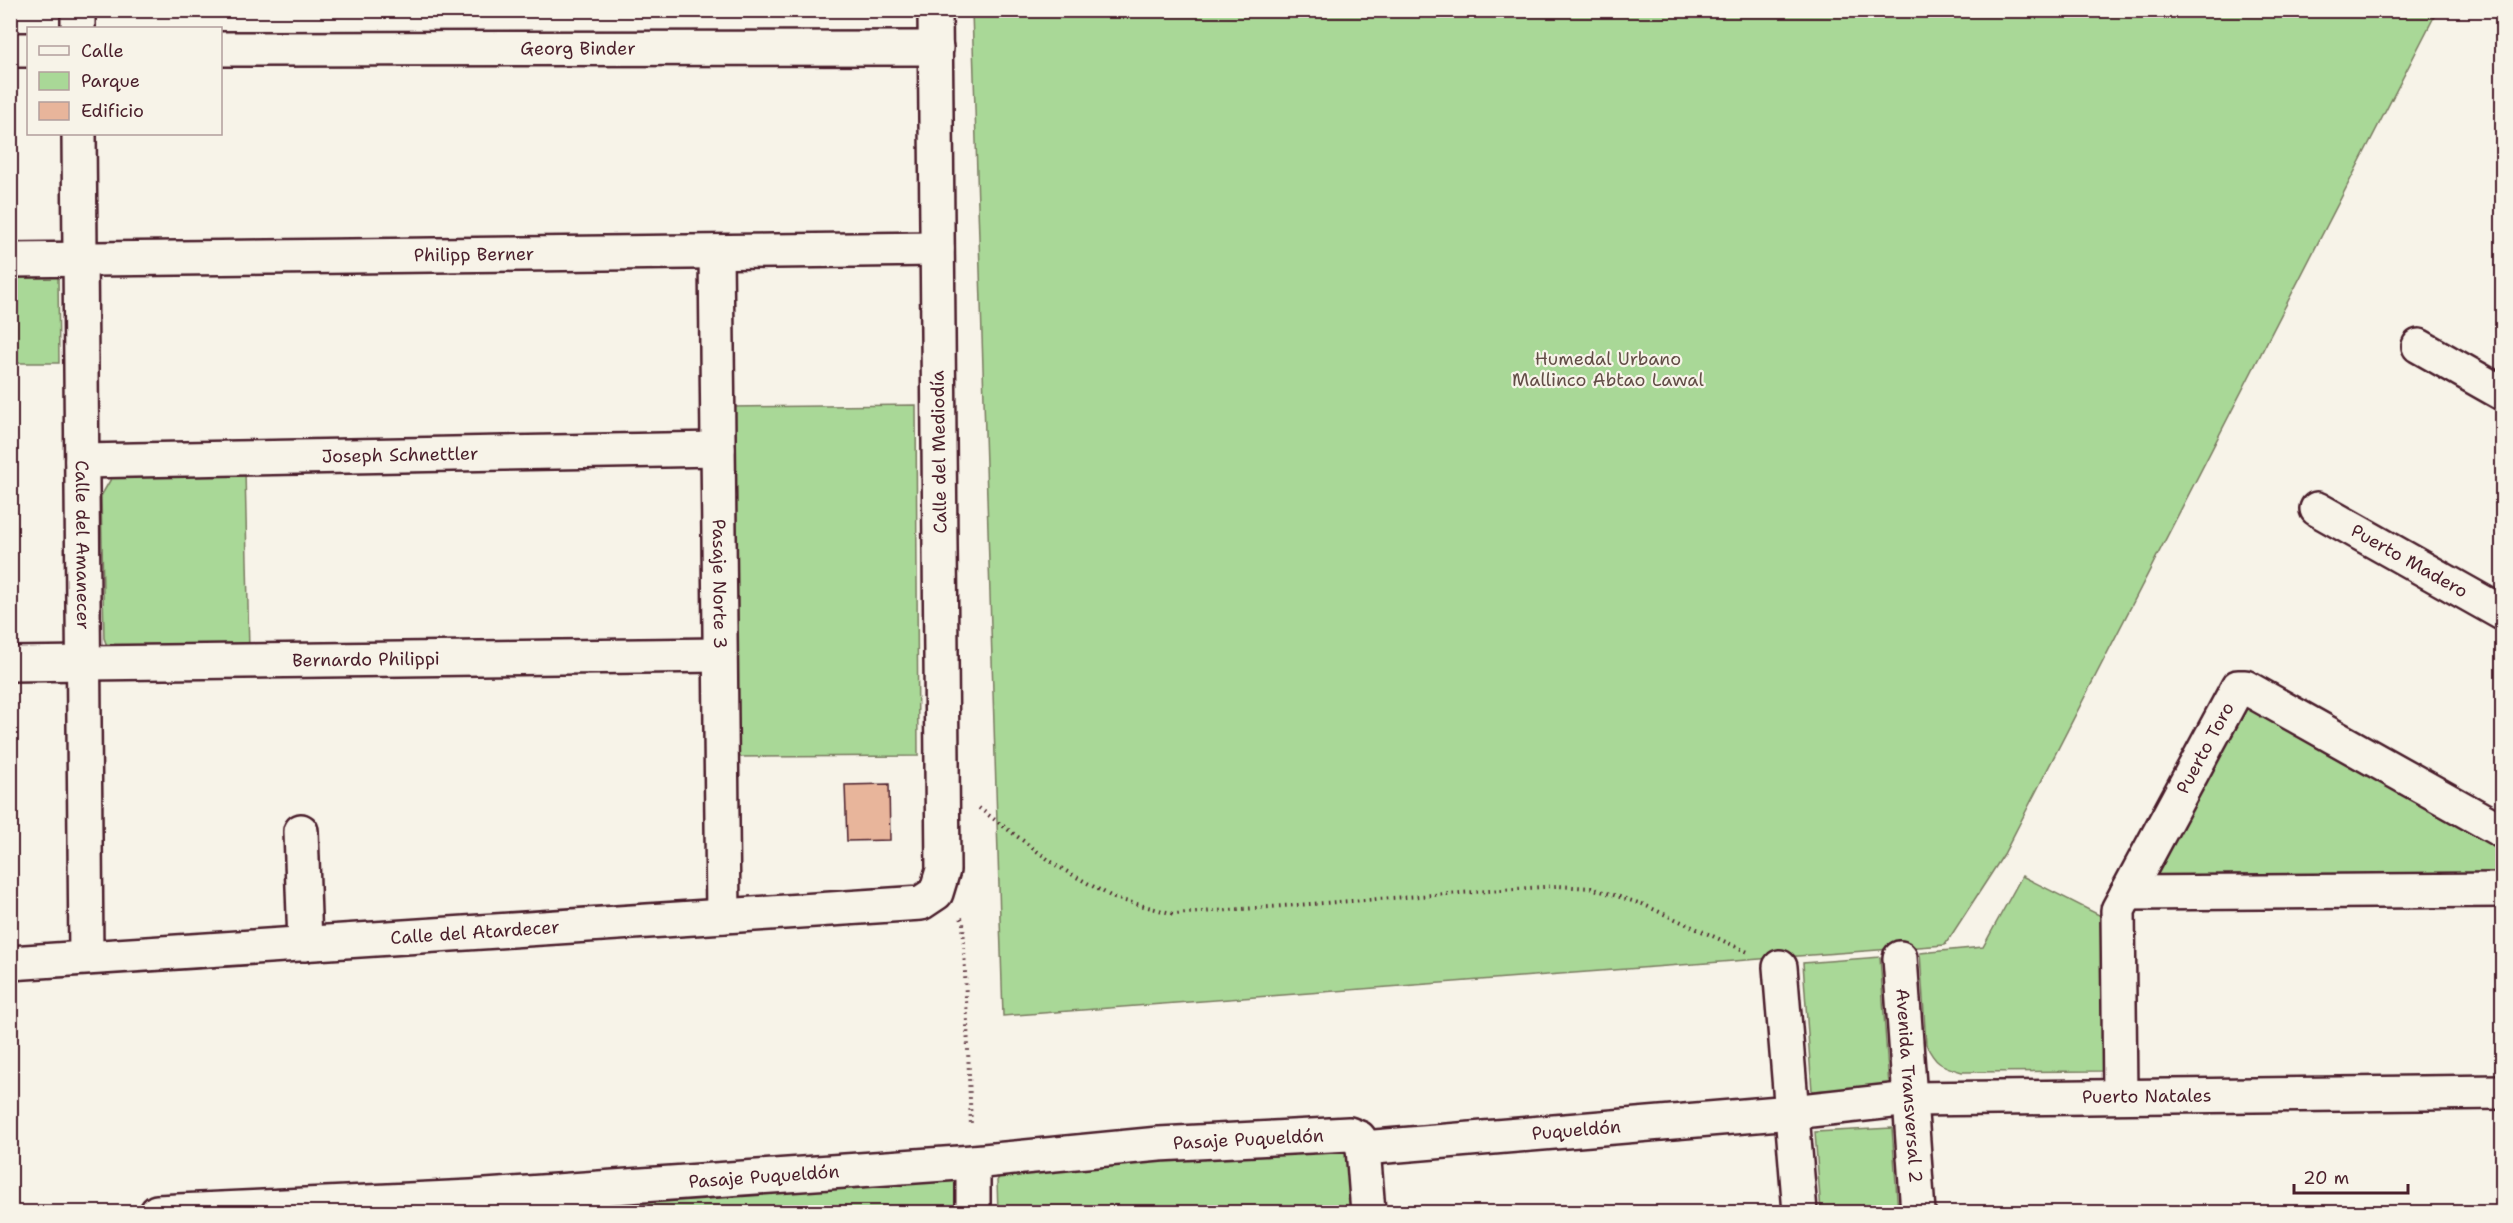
<svg xmlns="http://www.w3.org/2000/svg" width="2513" height="1223" viewBox="0 0 2513 1223" font-family="'Shantell Sans',sans-serif">
<style>
.green{fill:#a9d897;stroke:#7a7c61;stroke-width:1.5}
.building{fill:#e8b59b;stroke:#4a1f2b;stroke-width:1.5}
.lines{fill:none;stroke-linecap:round;stroke-linejoin:round}
.street-casing{stroke:#4a1f2b;stroke-width:38}
.path{stroke:#4a1f2b;stroke-width:4;stroke-dasharray:1.5 4.5;stroke-linecap:butt}
.street{stroke:#f7f3e8;stroke-width:33}
.labels{text-anchor:middle;dominant-baseline:central;stroke-width:4.5;stroke-linejoin:round;paint-order:stroke}
.street-label{font-size:18px;fill:#4a1f2b;stroke:#f7f3e8}
.park-label{font-size:18px;fill:#624d46;stroke:#f7f3e8}
</style>
<rect width="100%" height="100%" fill="#f7f3e8"/>
<filter id="ink" filterUnits="userSpaceOnUse"><feTurbulence type="fractalNoise" baseFrequency=".0167" numOctaves="2"/><feDisplacementMap in="SourceGraphic" scale="12" xChannelSelector="R" yChannelSelector="G"/><feConvolveMatrix kernelMatrix="1 2 1 2 8 2 1 2 1" color-interpolation-filters="sRGB"/></filter>
<g filter="url(#ink)">
<path class="green" d="M972,11H2437L2004,854L1945,945L1003,1016Z
M10,269L54,272L58,276L59,363H11Z
M916,405L918,756L732,757L730,407Z
M245,471L249,651H113L107,646L104,638L101,496L112,477L126,474Z
M2245,707L2259,709L2502,845V883H2166L2156,875L2154,862Z
M2022,876L2101,916L2102,1071L1962,1072C1941,1066 1935,1064 1926,1044L1920,953L1983,947Z
M1880,957L1889,1086L1812,1091L1803,963Z
M1892,1128L1898,1212H1821L1815,1132Z
M1350,1145L1358,1212H998L997,1181L1003,1170Z
M953,1175L958,1181V1212H487L488,1210Z"/>
<path class="building" d="M889,784L890,840L847,841L845,785Z"/>
<g class="lines">
<g class="street-casing">
<g id="street">
<path d="M78,10V28"/>
<path id="s1" d="M220,49L936,48"/>
<path d="M10,50H28"/>
<path id="s2" d="M79,134L86,957"/>
<path id="s3" d="M716,252L723,916"/>
<path id="s4" d="M10,260L937,249"/>
<path d="M2419,346L2502,393"/>
<path id="s5" d="M82,461L718,449"/>
<path id="s6" d="M2317,509L2502,613"/>
<path id="s7" d="M10,664L720,655"/>
<path d="M301,831L305,944"/>
<path d="M2127,893L2502,890"/>
<path id="s8" d="M1900,958L1918,1212"/>
<path id="s9" d="M10,963L921,903L936,893L943,870L935,10"/>
<path d="M1780,967L1800,1212"/>
<path id="s10" d="M2120,1096L2118,910L2238,687H2245L2502,831"/>
<path id="s11" d="M1363,1148L1792,1112L1910,1099L2502,1092"/>
<path d="M973,1162V1212"/>
<path id="s12" d="M157,1212L471,1197L973,1162L1159,1144L1349,1134L1359,1138L1363,1148L1368,1212"/>
</g>
</g>
<path class="path" d="M979,808L1057,866L1114,898L1174,914L1556,886L1591,888L1642,904L1750,953
M961,918L963,921L971,1126"/>
<use href="#street" class="street"/>
</g>
</g>
<g class="labels">
<g class="street-label">
<text stroke="none"><textPath href="#s1" startOffset="358">Georg Binder</textPath></text>
<text stroke="none"><textPath href="#s4" startOffset="464">Philipp Berner</textPath></text>
<text transform="translate(939 452) rotate(-91)">Calle del Mediodía</text>
<text stroke="none"><textPath href="#s5" startOffset="318">Joseph Schnettler</textPath></text>
<text stroke="none"><textPath href="#s2" startOffset="411">Calle del Amanecer</textPath></text>
<text stroke="none"><textPath href="#s6" startOffset="106">Puerto Madero</textPath></text>
<text stroke="none"><textPath href="#s3" startOffset="332">Pasaje Norte 3</textPath></text>
<text stroke="none"><textPath href="#s7" startOffset="356">Bernardo Philippi</textPath></text>
<text stroke="none"><textPath href="#s10" startOffset="370">Puerto Toro</textPath></text>
<text stroke="none"><textPath href="#s9" startOffset="466">Calle del Atardecer</textPath></text>
<text stroke="none"><textPath href="#s8" startOffset="128">Avenida Transversal 2</textPath></text>
<text stroke="none"><textPath href="#s11" startOffset="786">Puerto Natales</textPath></text>
<text stroke="none"><textPath href="#s11" startOffset="214">Puqueldón</textPath></text>
<text stroke="none"><textPath href="#s12" startOffset="1094">Pasaje Puqueldón</textPath></text>
<text stroke="none"><textPath href="#s12" startOffset="608">Pasaje Puqueldón</textPath></text>
</g>
<g class="park-label">
<text x="1608" y="359">Humedal Urbano<tspan x="1608" dy="21">Mallinco Abtao Lawal</tspan></text>
</g>
</g>
<rect width="2513" height="1223" fill="none" stroke="#f7f3e8" stroke-width="36"/>
<rect x="18" y="18" width="2477" height="1187" fill="none" stroke="#4a1f2b" stroke-width="2" filter="url(#ink)"/>
<rect x="27" y="27" width="195" height="108" fill="#f7f3e8" stroke="#b29e9c" stroke-width="1.5"/>
<rect x="39" y="46" width="30" height="9" fill="#f7f3e8" stroke="#b29e9c" stroke-width="1.5"/>
<text x="81" y="57" font-size="18" fill="#4a1f2b">Calle</text>
<rect x="39" y="72" width="30" height="18" fill="#a9d897" stroke="#b29e9c" stroke-width="1.5"/>
<text x="81" y="87" font-size="18" fill="#4a1f2b">Parque</text>
<rect x="39" y="102" width="30" height="18" fill="#e8b59b" stroke="#b29e9c" stroke-width="1.5"/>
<text x="81" y="117" font-size="18" fill="#4a1f2b">Edificio</text>
<path d="M2294 1184v9h114v-9" fill="none" stroke="#4a1f2b" stroke-width="3"/>
<text x="2303" y="1184" font-size="18" fill="#4a1f2b" stroke="#f7f3e8" stroke-width="4.5" paint-order="stroke">20 m</text>
</svg>
